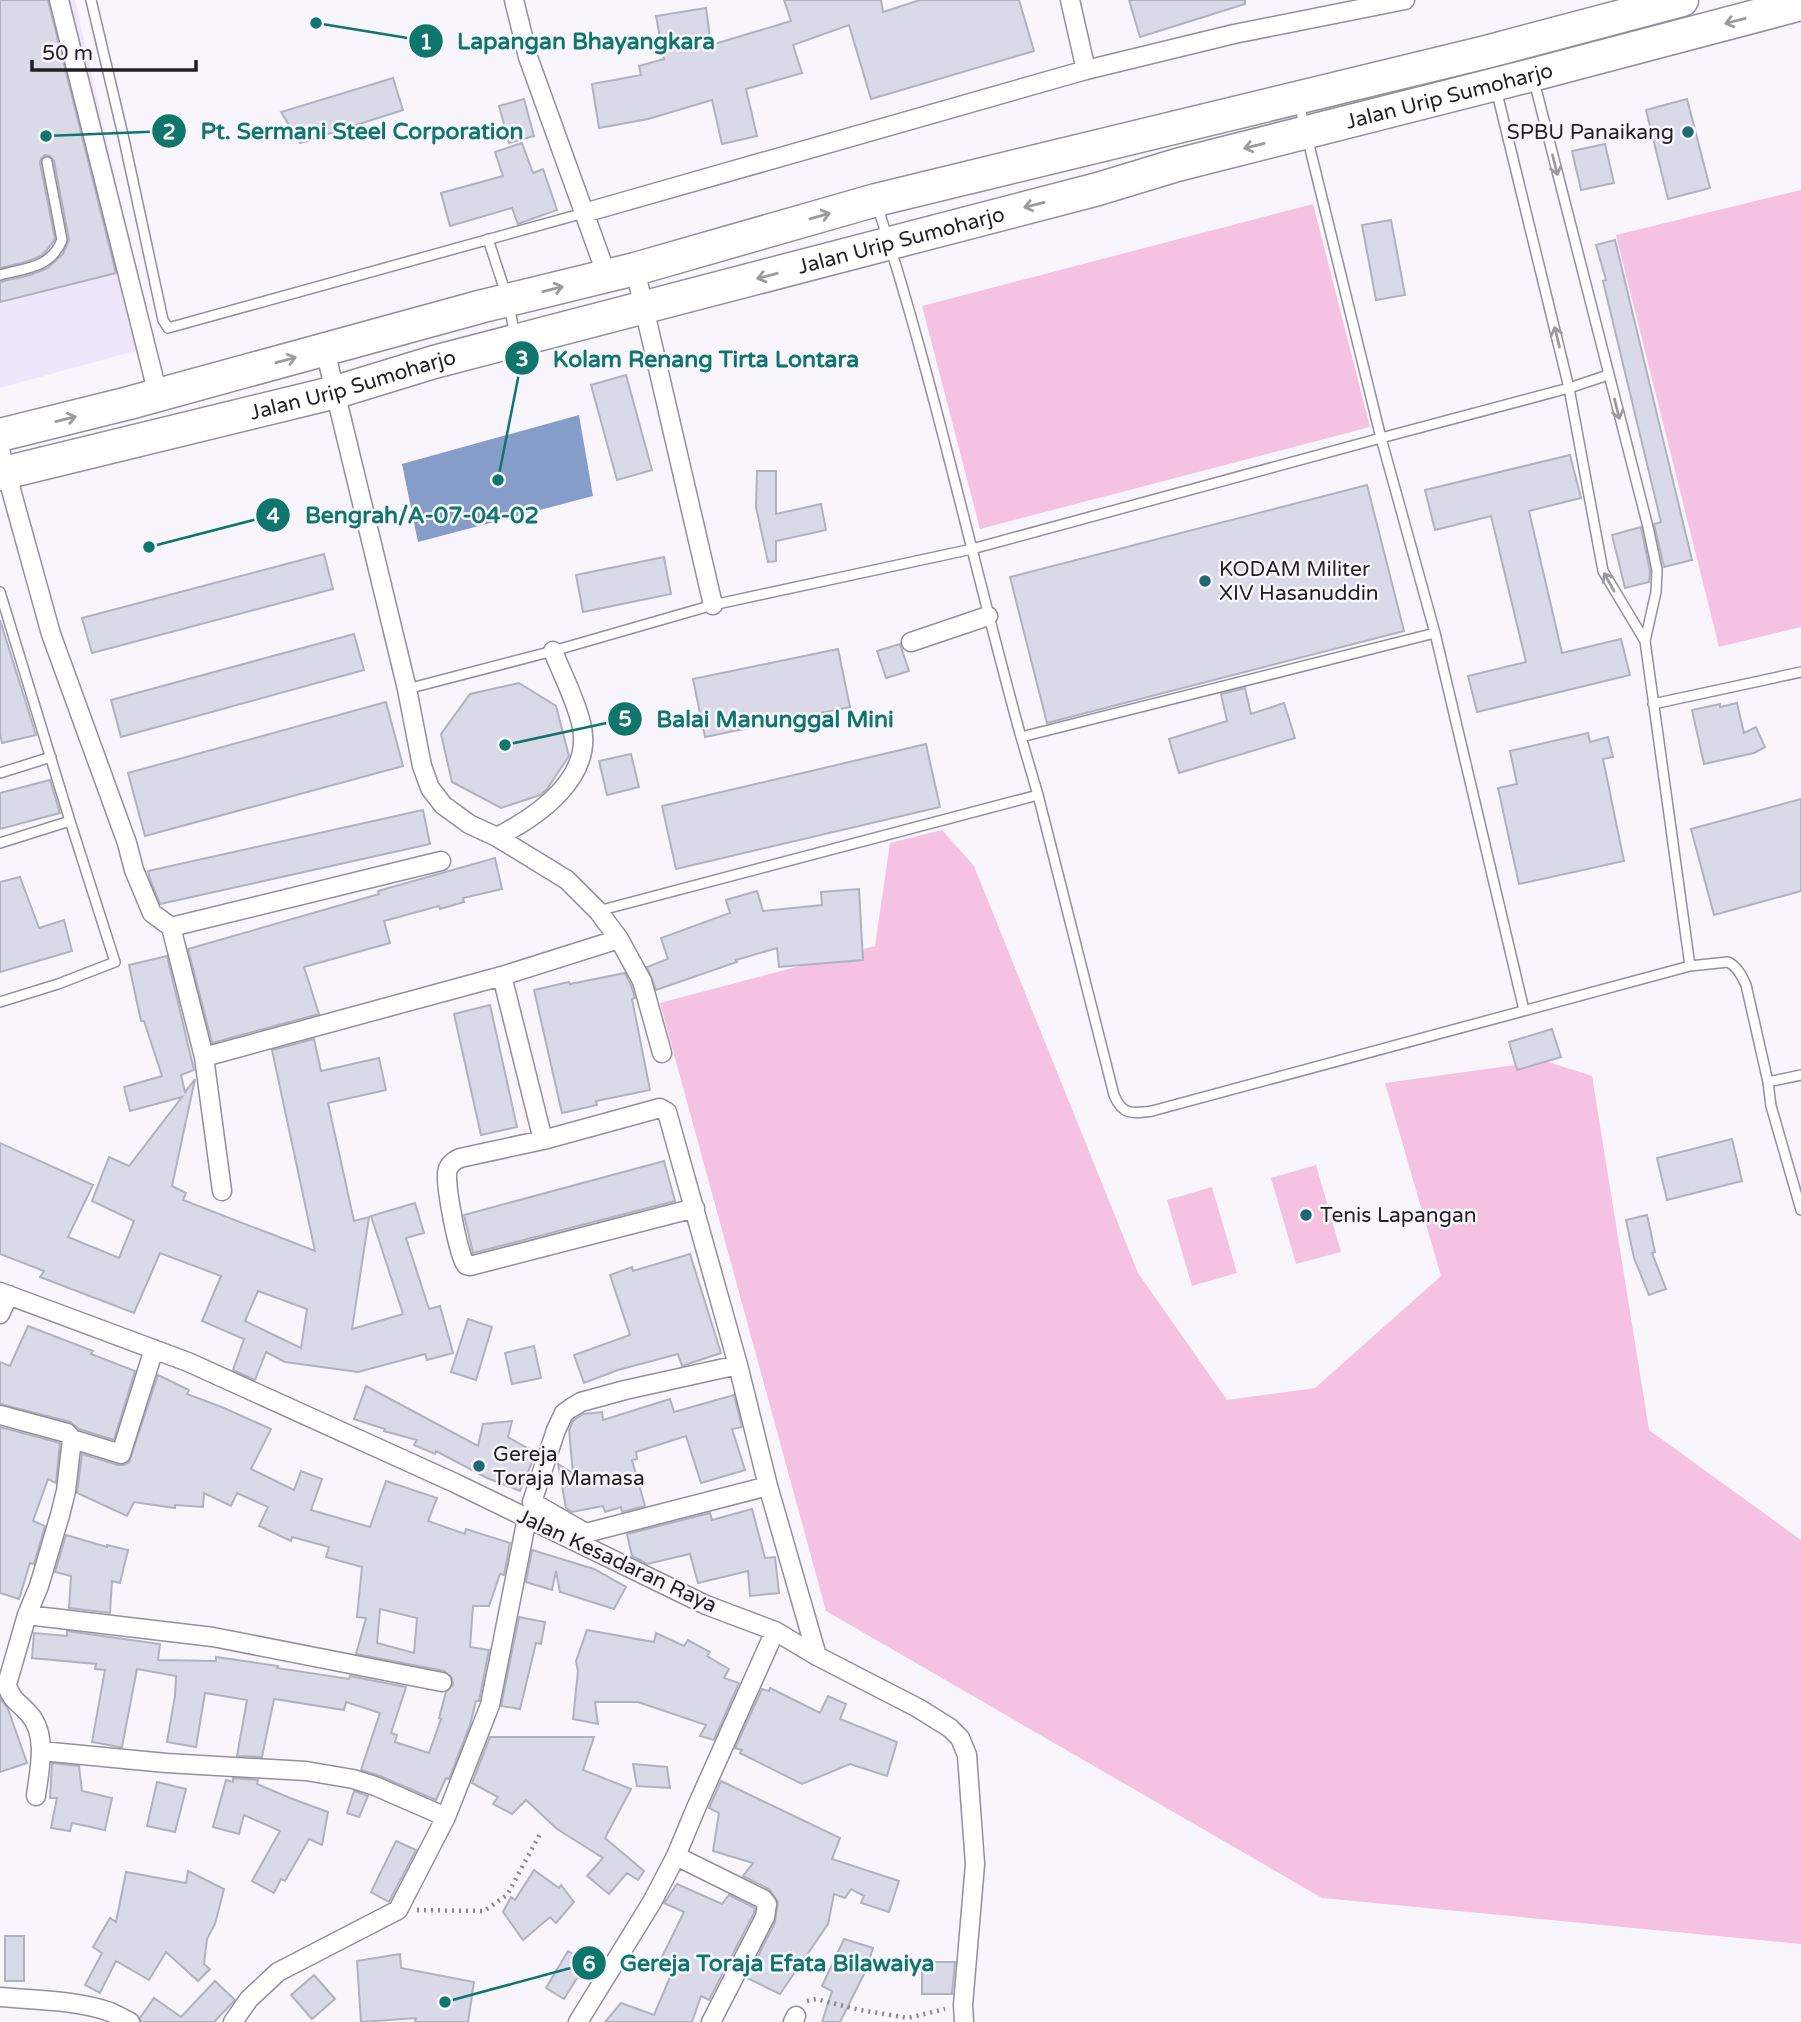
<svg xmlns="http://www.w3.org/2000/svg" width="1801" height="2022" viewBox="0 0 1801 2022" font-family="'Varela Round',sans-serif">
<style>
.built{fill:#eee6fb}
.green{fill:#f5c2e1}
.water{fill:#869dca}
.building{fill:#d9d9e7;stroke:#b1b2c0;stroke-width:2;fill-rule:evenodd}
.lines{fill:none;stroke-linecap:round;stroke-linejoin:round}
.lane-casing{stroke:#948f9c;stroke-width:12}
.street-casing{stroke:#948f9c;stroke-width:21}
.highway-casing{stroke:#948f9c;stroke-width:35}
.path{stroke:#8a888e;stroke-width:4.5;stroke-dasharray:2 5;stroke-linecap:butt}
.lane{stroke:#fff;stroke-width:9}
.street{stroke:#fff;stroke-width:18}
.highway{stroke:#fff;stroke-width:32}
.oneway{stroke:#9b9a9c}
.poi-dot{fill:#1e6971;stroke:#f8f5fd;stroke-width:2.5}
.labels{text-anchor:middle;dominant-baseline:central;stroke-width:5;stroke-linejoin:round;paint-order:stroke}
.street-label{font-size:21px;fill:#211f24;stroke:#f8f5fd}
.poi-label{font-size:21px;fill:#211f24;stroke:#f8f5fd;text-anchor:start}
.leader{fill:none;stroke:#0f766e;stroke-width:2.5}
.callout-dot{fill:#0f766e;stroke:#f8f5fd;stroke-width:2.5}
.mark-label{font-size:21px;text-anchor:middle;font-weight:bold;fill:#fff}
.callout-label{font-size:23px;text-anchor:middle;font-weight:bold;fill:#0f766e;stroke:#f8f5fd;stroke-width:5;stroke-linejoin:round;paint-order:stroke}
</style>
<rect width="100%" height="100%" fill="#f8f5fd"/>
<path class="built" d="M0,0H75L153,346L0,388Z"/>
<path class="green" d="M1801,190V627L1719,647L1616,235Z
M1313,204L1370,427L980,529L922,306Z
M942,830L974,866L1138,1273L1227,1400L1315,1388L1441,1276L1385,1083L1545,1061L1592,1076L1649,1430L1801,1540V1944L1322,1898L826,1611L660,1003L875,946L890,843Z
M1316,1165L1341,1252L1296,1264L1271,1178Z
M1212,1187L1237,1273L1192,1286L1167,1200Z"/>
<path class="water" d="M579,415L593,496L418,542L402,464Z"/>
<path class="building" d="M0,0H48L116,273L0,302V282L30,275L48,268L63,254L69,240L54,161L50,156L45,155L41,159L40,163L55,239L46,251L41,256L26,262L0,268Z
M784,0H881L883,12L920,0H1019L1034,51L871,99L849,25L793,45L802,73L746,89L757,136L722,144L712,100L648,119L599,128L592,84L641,75L639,66L664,59L656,16L706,8L711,45L791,21Z
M1129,0H1245V4L1140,37Z
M393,78L403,110L300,143L281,112Z
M524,99L534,136L509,143L499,106Z
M1687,99L1710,188L1668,199L1646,110Z
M522,143L533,173L543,169L557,210L518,224L512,208L450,226L441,193L503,176L495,152Z
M1605,144L1614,183L1581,190L1572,151Z
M1391,220L1405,295L1376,300L1362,225Z
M1615,240L1692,560L1664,567L1654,524L1661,522L1603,281L1606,280L1596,245Z
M626,375L652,470L617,480L591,385Z
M1570,455L1581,498L1529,511L1562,653L1621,639L1630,675L1477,712L1468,676L1526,662L1491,516L1435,530L1425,490Z
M757,471H776V514L821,504L826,530L776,541V561L768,562L756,507Z
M1367,485L1404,631L1047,723L1010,577Z
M1641,527L1650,571L1649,582L1625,588L1612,535Z
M324,554L333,589L92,653L82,618Z
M664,557L671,594L583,612L576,575Z
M0,620L36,735L2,743L0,734Z
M354,634L364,670L121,737L111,700Z
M900,644L909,671L886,678L877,651Z
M838,649L850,707L705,737L693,679Z
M519,683L556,706L569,756L547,789L540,795L501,808L452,782L441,734L470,694Z
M1245,688L1251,714L1284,703L1295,738L1179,773L1169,739L1227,721L1221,694Z
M386,702L403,766L145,836L128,773Z
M1737,703L1744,733L1756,727L1765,747L1754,753L1704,764L1692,710L1720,704V707Z
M1588,733L1590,742L1608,737L1613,757L1603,759L1624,861L1519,884L1498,788L1517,784L1510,751Z
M926,744L940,807L676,869L662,806Z
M631,754L639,787L607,795L599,761Z
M50,780L60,813L0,829V793Z
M1801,799V891L1714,915L1691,829Z
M423,810L430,844L160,904L150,879L148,871Z
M495,858L502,889L463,898L464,902L440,909L439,906L384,921L390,943L304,967L319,1014L212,1043L188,949L379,894L378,891Z
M20,877L39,928L64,920L72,951L0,972V882Z
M859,889L863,960L779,967L777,948L736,960L737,962L656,990L647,967L668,959L661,938L730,913L726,900L757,891L763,911L822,905L821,892Z
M167,956L194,1070L181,1075L185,1092L195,1079L172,1186L186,1193L183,1200L315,1251L272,1050L314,1039L321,1071L379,1058L386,1090L328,1103L354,1221L369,1217L352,1329L403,1314L371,1216L415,1203L424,1233L406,1238L429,1309L440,1306L453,1353L427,1360L425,1354L358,1372L285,1362L266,1352L255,1380L233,1370L244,1339L202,1321L221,1276L160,1253L134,1313L40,1277L44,1271L0,1254V1143L93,1185L68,1237L119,1258L134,1221L92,1201L109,1157L129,1166L182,1097L130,1111L124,1087L162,1076L144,1021H141L129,965ZM258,1291L307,1309L301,1348L245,1321Z
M625,973L631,985L635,998L632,999L650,1090L596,1101L597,1105L562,1113L534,990L569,982L570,984Z
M490,1005L517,1127L481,1135L454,1014Z
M1552,1029L1561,1057L1517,1070L1509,1042Z
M1732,1139L1742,1181L1667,1200L1657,1158Z
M664,1161L675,1201L473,1253L464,1215Z
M1647,1215L1655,1252L1652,1253L1666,1289L1649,1295L1634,1258L1626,1220Z
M690,1254L721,1353L682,1366L678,1354L618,1370L584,1383L574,1355L630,1335L610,1275L632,1267L633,1271Z
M468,1319L492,1327L476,1380L451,1372Z
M28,1326L93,1351L91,1354L135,1371L114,1440L79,1429L70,1422L0,1404V1362L10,1366Z
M534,1346L541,1378L512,1384L505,1353Z
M158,1375L189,1390L187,1394L224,1408L271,1429L251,1469L294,1490L301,1471L322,1479L311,1510L370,1527L386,1481L437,1498L428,1521L465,1534L466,1529L510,1543L504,1575L500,1574L489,1606H473L470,1647L489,1650L479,1701H476L470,1725L449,1779L446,1778L436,1800L380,1776L361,1770L380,1713L346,1702L344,1710L274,1699L262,1757L237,1756L247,1700L205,1693L196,1747L167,1742L175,1696L176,1676L137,1669L122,1747H119L92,1742L105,1670L95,1669L96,1664L32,1658L34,1633L67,1636V1631L160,1644L158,1660L216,1661V1657L278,1666L277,1668L349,1679L350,1676L406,1687L391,1733L397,1735L395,1742L429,1753L441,1719L439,1718L446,1692L453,1685L452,1678L444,1671L356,1654L366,1618L357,1617L362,1567L326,1557L329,1547L292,1537L291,1541L259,1526L268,1507L237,1493L231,1506L204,1493L203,1507L175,1505V1508L134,1502L127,1516L77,1493L82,1454L118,1465H124L129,1462ZM380,1609L417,1618L414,1653L377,1643Z
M366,1386L478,1446L483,1424L512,1421L508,1437L536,1453L520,1491L487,1478L436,1451L435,1454L414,1445L417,1440L384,1431L385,1429L354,1419Z
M734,1395L742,1427L732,1429L745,1470L701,1483L686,1436L636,1452L637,1459L632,1460L645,1506L622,1512L621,1507L605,1512L603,1506L572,1512L566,1508L558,1464L573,1473L569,1430L573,1421L577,1418L583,1414L602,1412L603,1420L670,1399L674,1412Z
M0,1427L60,1443L56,1483L48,1479L33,1521L45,1526L34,1564L30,1563L19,1599L0,1593Z
M752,1509L765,1558L775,1557L779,1593L750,1596L748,1571L698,1583L690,1554L647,1564L632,1556L627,1534L710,1513L712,1520Z
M66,1535L107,1547V1545L128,1550L120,1583L112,1581L110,1613L69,1608L71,1576L55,1572Z
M532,1550L594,1569L626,1587L614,1609L560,1592L556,1571L552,1590L526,1582Z
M519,1617L545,1622L541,1644L536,1643L520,1709L501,1706Z
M587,1630L654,1642L656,1633L684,1646L688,1640L710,1652L707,1656L729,1669L724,1678L739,1683L714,1740L700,1736L706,1725L638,1702H595L598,1724L573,1719L578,1671L576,1661Z
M770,1688L820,1713L828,1696L846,1704L840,1719L897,1742L887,1776L850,1764L802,1784L740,1753L742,1750L735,1748L762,1689L769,1691Z
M0,1698L8,1709L27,1763L0,1772Z
M490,1737H594L583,1770L631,1789L605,1838L644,1871L638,1880L627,1873L609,1894L587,1876L603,1858L557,1829L526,1800L512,1814L493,1804L498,1797L472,1783Z
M52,1763L79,1766L82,1791L112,1798L105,1830L72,1823L70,1831L51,1828L57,1798H50Z
M633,1764L667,1767L670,1788L637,1786Z
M233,1778L258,1780L257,1784L290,1798L328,1812L322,1845L309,1839L285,1881L281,1879L274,1893L252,1881L280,1831L244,1815L239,1834L213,1827L226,1780L233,1782Z
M721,1781L840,1838L832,1859L899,1881L889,1912L861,1903L864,1896L851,1889L845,1898L834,1894L828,1924L780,1994L747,1978L775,1922L778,1902L769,1889L743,1876L753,1863L713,1851L719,1813L709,1808Z
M157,1782L186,1789L175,1832L147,1826Z
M354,1791L368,1796L359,1817L347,1813Z
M396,1841L416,1850L389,1902L371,1892Z
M534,1870L559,1888L561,1885L574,1902L556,1923L550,1917L523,1940L503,1912L511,1897L515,1900Z
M188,1871L224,1889L215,1924L207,1939L204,1964L210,1969L198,1981L166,1952L149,1980L116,1961L100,1993L85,1985L102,1953L93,1947L110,1918L116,1922L126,1872L186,1883Z
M677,1884L722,1904L729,1895L755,1908L754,1913L709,2000L701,1996L692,2022H605L621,2003L654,2015L673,1970L659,1963L684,1912L664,1903Z
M5,1936H24V1981H5Z
M844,1939L873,1948L865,1972L840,2022H822L832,1991L822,1986Z
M568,1951L587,1962L564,1999L546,1988Z
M400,1954L401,1968L474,1982L468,2022H415L416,2018L361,2022L357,1961Z
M922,1962H955L952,1994H922Z
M314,1975L335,1999L312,2019L291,1995Z
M215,1981L235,2000L214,2022H141L140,2018L154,1998L181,2017Z"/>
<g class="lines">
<g class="lane-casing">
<path id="lane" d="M91,0L123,135L163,320L168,328L584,213
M1534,81L1648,527L1657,570L1656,592L1645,641L1690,966
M1496,89L1569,388L1603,571L1645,641
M877,205C934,380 972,560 1021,737
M488,239L508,300L515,336
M0,275C26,268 51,268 62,240L47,162
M0,592L70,821
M1435,633L1524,1010
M407,689L553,651L713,605L972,549L1381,438L1299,104
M1653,704L1801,672
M0,773L51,757
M1038,795L1114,1095C1122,1115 1132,1114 1152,1111L1690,966L1728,962C1737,966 1742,976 1746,985L1768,1082
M0,843L70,821L115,962L58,984L0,1002
M598,911L1038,795L1021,737L1435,633L1381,438L1569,388L1608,375
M1801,1075L1768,1082L1771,1106L1801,1210"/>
</g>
<g class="street-casing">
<path id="street" d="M59,0L158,395
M514,0L528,57L607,276
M1070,0L1086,70
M584,213L1086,70L1234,34L1405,0
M635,269L713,605
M0,450L51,634L127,843L134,870L152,913L171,927L441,861
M911,642L988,616
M497,837C538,816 595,777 581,723C575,698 562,674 553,651
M171,927L204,1057L222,1191
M619,939L642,981L662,1053
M502,976L543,1140L660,1108L667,1112L738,1365L768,1486L817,1656
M204,1057L502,976L619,939L598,911L567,880L497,837L469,824L443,805L430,788L422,766L407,689L325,350
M543,1140L460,1158C453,1161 448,1165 447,1173C446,1189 458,1254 466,1265L470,1266L695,1208
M0,1292L188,1362L455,1483L706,1605L775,1631L817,1656L918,1708L950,1728L960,1738L967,1755L975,1864L963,2005L964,2022
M0,1314L9,1295
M738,1365L625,1390L581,1402L571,1408L564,1413L556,1430L532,1502L586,1533L768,1486
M0,1415L67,1433L72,1439L66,1491L60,1515L39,1586L27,1615L7,1684C10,1700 20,1703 30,1715C48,1736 39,1771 36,1796
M72,1439L121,1454L154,1349
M27,1615L213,1637L442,1682
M41,1751L166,1763L306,1771L353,1779L375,1786L446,1817
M676,1856L763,1899L767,1904L765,1917L711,2022
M0,1997C34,2000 78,2000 110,2012C117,2015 124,2019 130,2022
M233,2022L249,1999L278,1972L398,1910L446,1817L490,1705L527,1518
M578,2022L652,1902L676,1856L696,1808L775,1631
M793,2022L796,2016"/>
</g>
<g class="highway-casing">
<g id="highway">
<path d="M0,435L129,403L483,306L635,269L876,200L1486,52L1682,0"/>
<path id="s1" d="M0,474L336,392L434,362L1098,189L1177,165L1532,75L1801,4"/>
</g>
</g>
<path class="path" d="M417,1910L484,1911L507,1895L540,1834
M807,2001L816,1999L860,2010L908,2018L945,2009"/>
<use href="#lane" class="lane"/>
<use href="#street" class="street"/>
<use href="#highway" class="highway"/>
</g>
<defs><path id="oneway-shaft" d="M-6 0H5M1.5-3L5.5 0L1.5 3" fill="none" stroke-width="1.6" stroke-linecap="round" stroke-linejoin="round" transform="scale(1.75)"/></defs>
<g class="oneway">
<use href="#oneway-shaft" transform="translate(1735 21) rotate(165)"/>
<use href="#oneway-shaft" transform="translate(1254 146) rotate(166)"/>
<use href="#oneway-shaft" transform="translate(1555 165) rotate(76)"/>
<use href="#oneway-shaft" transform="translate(1034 205) rotate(166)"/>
<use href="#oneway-shaft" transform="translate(820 216) rotate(-16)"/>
<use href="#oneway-shaft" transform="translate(767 276) rotate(165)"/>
<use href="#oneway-shaft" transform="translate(553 289) rotate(-14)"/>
<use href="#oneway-shaft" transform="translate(1557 337) rotate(-104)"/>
<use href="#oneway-shaft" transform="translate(286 360) rotate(-15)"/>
<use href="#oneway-shaft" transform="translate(1617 409) rotate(76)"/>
<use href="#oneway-shaft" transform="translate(66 419) rotate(-14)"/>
<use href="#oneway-shaft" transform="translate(1609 582) rotate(-119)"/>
</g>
<g class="poi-dot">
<circle cx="1688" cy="132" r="7"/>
<circle cx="1205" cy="581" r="7"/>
<circle cx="1306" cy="1215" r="7"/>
<circle cx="479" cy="1466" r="7"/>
</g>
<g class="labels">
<g class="street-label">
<text stroke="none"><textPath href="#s1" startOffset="1498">Jalan Urip Sumoharjo</textPath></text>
<text stroke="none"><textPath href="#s1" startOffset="931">Jalan Urip Sumoharjo</textPath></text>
<text stroke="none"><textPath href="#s1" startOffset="364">Jalan Urip Sumoharjo</textPath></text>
<text transform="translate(617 1561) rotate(25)">Jalan Kesadaran Raya</text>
</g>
<g class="poi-label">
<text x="1674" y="132" text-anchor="end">SPBU Panaikang</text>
<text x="1219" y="569">KODAM Militer<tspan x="1219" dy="24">XIV Hasanuddin</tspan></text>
<text x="1320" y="1215">Tenis Lapangan</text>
<text x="493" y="1454">Gereja<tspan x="493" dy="24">Toraja Mamasa</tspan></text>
</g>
</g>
<path class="leader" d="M316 23L426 41M46 136L169 131M498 480L522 358M149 547L273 515M505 745L625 719M445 2002L589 1963"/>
<g class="callout-dot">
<circle cx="316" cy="23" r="7"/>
<circle cx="46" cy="136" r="7"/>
<circle cx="498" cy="480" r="7"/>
<circle cx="149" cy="547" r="7"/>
<circle cx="505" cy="745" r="7"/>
<circle cx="445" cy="2002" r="7"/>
<circle cx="426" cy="41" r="18"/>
<circle cx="169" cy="131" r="18"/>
<circle cx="522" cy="358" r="18"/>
<circle cx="273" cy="515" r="18"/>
<circle cx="625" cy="719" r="18"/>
<circle cx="589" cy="1963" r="18"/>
</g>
<g class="mark-label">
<text x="426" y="49">1</text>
<text x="169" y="139">2</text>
<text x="522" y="366">3</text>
<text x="273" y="523">4</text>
<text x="625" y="726">5</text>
<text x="589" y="1971">6</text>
</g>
<g class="callout-label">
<text x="586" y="49">Lapangan Bhayangkara</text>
<text x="362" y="139">Pt. Sermani Steel Corporation</text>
<text x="706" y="367">Kolam Renang Tirta Lontara</text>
<text x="422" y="523">Bengrah/A-07-04-02</text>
<text x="775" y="727">Balai Manunggal Mini</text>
<text x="777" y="1971">Gereja Toraja Efata Bilawaiya</text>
</g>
<path d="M32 60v10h164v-10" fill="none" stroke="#211f24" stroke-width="3.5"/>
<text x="42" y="60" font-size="21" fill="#211f24" stroke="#f8f5fd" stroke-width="5" paint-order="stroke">50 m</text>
</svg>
